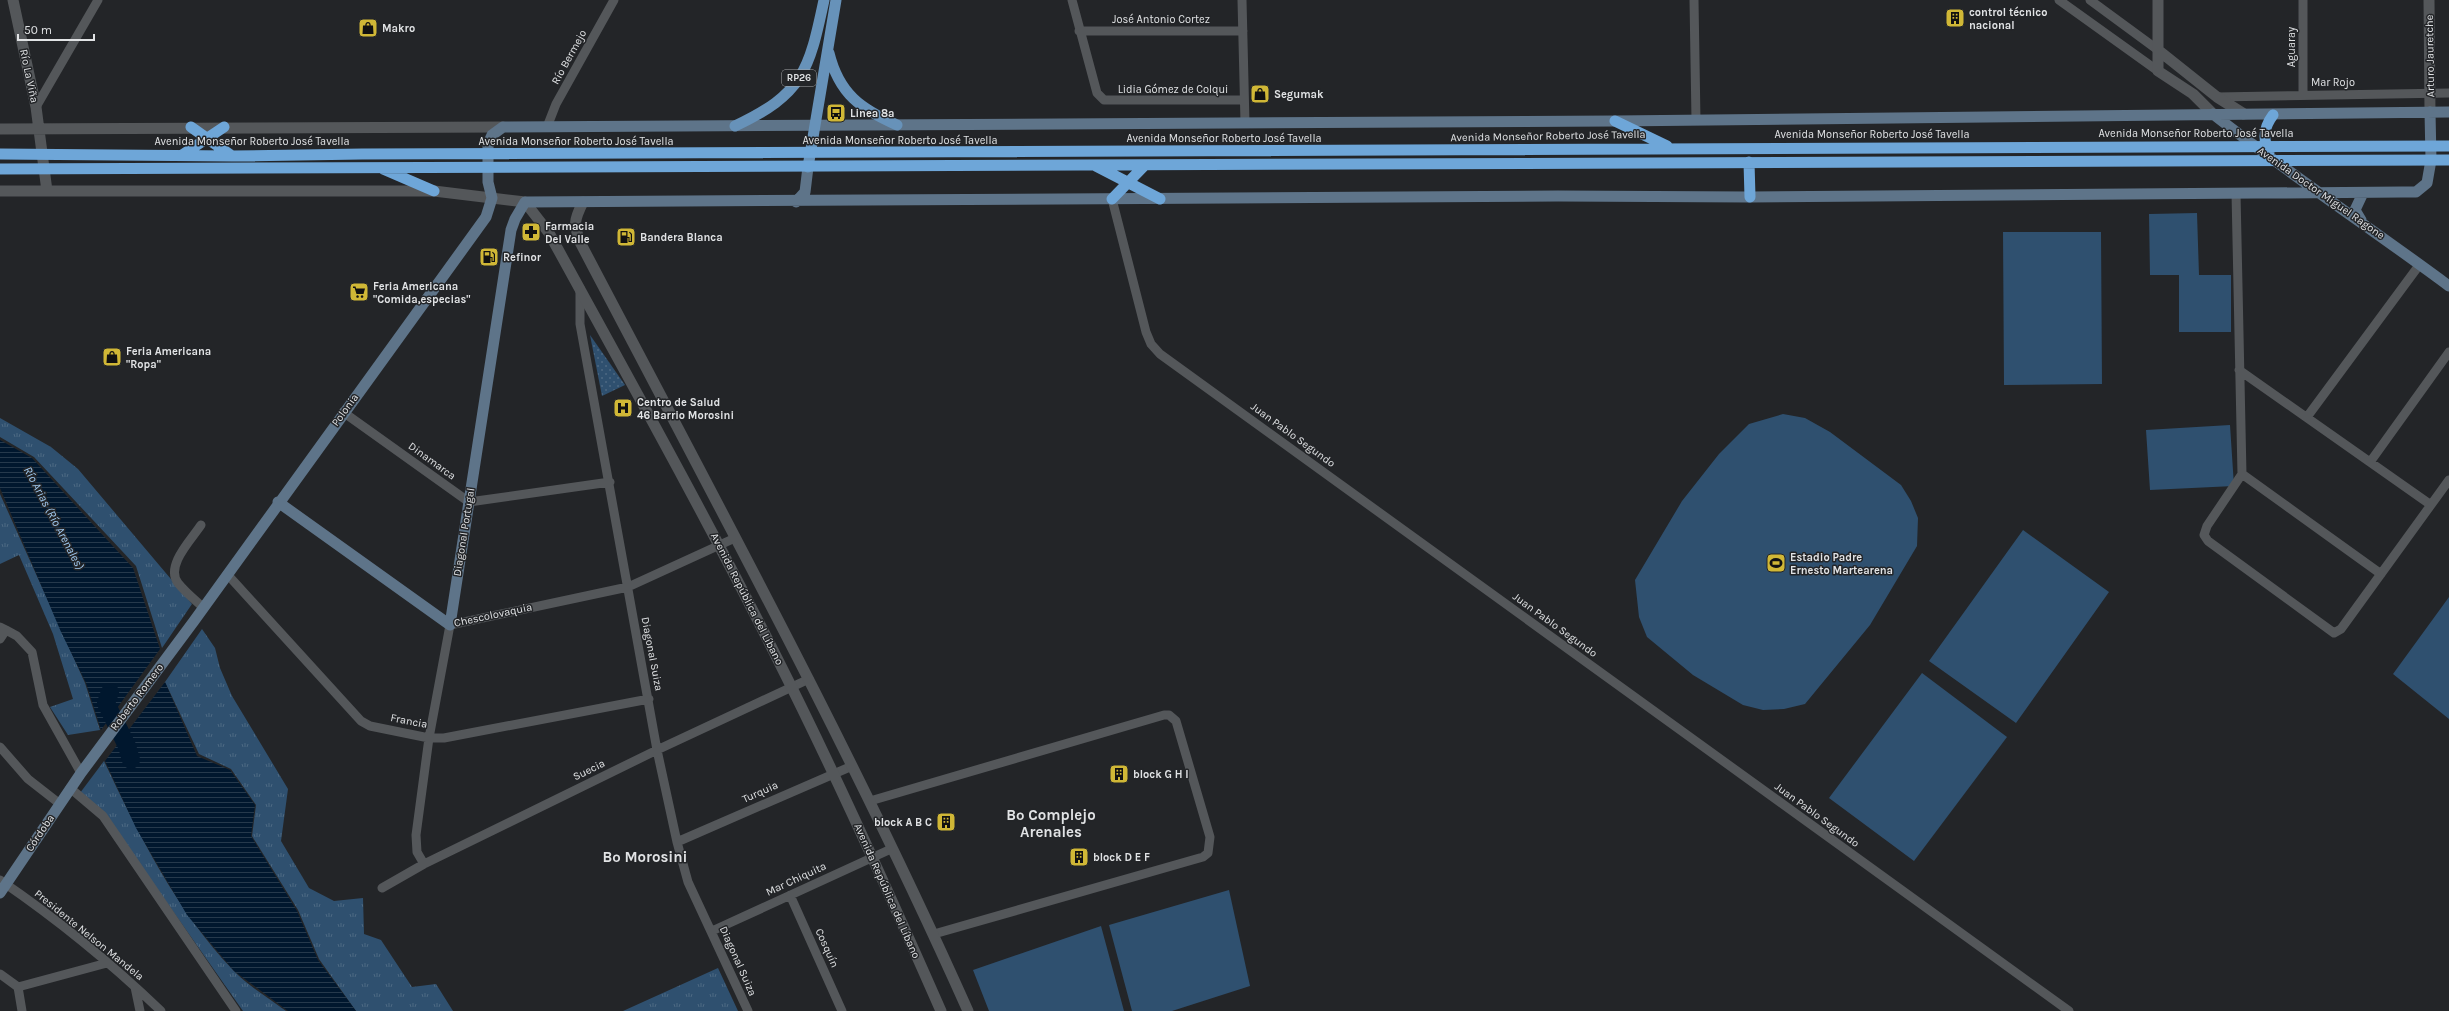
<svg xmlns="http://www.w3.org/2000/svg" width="2449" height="1011" viewBox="0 0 2449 1011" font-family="Karla,sans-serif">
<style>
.grass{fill:url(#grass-tufts)}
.park{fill:url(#park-dots)}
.pitch{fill:#2f506f}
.water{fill:url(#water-rules)}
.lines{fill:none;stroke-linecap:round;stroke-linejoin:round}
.river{stroke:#00172e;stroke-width:18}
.minor{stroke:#54575a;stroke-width:9}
.tertiary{stroke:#54575a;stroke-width:11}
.secondary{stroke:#5e7489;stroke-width:11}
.primary{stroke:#6792b9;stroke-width:11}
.trunk{stroke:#6ea6d8;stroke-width:11}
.labels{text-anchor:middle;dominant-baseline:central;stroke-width:3;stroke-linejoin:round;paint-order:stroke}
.shield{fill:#232528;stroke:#a8aaac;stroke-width:1}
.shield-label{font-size:10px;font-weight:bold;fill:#e1e3e5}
.poi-label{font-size:11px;font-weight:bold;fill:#e1e3e5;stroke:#232528;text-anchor:start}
.street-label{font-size:11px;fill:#e1e3e5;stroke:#232528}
.water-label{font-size:12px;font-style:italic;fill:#a2ccf4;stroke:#232528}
.district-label{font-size:15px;font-weight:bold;fill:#e1e3e5;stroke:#232528}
</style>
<defs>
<pattern id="grass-tufts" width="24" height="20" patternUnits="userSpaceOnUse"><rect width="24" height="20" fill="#2f506f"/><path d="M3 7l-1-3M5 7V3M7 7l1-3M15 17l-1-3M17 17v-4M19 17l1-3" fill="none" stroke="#4d6983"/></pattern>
<pattern id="park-dots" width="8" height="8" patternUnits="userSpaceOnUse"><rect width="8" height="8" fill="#2f506f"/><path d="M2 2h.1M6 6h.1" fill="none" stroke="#4d6983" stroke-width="1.8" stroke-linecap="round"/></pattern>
<pattern id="water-rules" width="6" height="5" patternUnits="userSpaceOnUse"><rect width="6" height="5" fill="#00172e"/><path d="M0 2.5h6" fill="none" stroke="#25394c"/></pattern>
</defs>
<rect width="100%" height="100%" fill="#232528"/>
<path class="grass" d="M0,418L51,447L78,469L192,604L162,648L136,566L34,457L0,437Z
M0,494L85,683L100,730L68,735L50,707L73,699L53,634L19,555L0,564Z
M202,629L215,648L220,668L232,696L288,789L281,841L309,888L334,901L363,898L364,934L381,940L412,987L436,984L453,1011H356L319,959L298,910L252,836L256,805L231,769L199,754L165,682Z
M104,761C139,835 176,910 233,970C248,986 269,998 286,1011H243L104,813L80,793Z
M718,968L738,1011H623Z"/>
<path class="park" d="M590,335L625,385L602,396Z"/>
<path class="pitch" d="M2197,213L2199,275H2231V332H2179V275H2150L2149,214Z
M2003,232H2101L2102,384L2004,385Z
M1783,414L1805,418L1830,432L1901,485L1911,501L1918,518L1917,546L1870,625L1805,704L1784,709L1763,710L1743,705L1693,675L1647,637L1639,617L1635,580L1682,501L1719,454L1749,424Z
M2230,425L2234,486L2150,490L2146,430Z
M2023,530L2109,592L2016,723L1929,661Z
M2449,597V719L2393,674Z
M1922,673L2007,737L1914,861L1829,798Z
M1229,890L1250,986L1172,1011H1132L1109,925Z
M1101,926L1124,1011H989L973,970Z"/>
<path class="water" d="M0,440L32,458L133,568L160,649L101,730L86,683L61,632L0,488Z
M165,682L197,756L230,770L255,805L251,836L297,911L318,960L356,1011H288L234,971L187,915L136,828L105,761Z"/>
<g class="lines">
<path class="river" d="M110,692L106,703L127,746L131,760"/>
<path class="minor" d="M1072,0L1097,93L1104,100H1244
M1242,0L1245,123
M1694,0L1696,120
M2059,0L2158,71
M2090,0L2158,50
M2303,0V94
M1079,31H1243
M2217,97L2449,93
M36,107L98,0
M547,127L556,104L614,0
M2236,193L2242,474L2207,526L2204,535L2208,541L2334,633L2341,629L2449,480
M1112,199L1146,332L1151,344L1160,354L2069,1011
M580,288V324L657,750L677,842L688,882L748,1011
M2239,370L2431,505
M343,412L469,502L610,482
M2307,417L2420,264
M2370,462L2449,352
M2242,474L2381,574
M201,525C191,540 165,566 178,583C185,592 195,600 204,608
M227,574L361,721L370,726L429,738H444L649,699
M0,627L6,630L0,639
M6,630L17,636L32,652L43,705L81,773
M0,747L28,779L60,804
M70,788L103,816L236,1011
M870,801L1164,715H1169L1176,721L1210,837L1208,853L1203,857L934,934
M677,842L852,766
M424,864L417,852L416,835L429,738L450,625L628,587L735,538
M0,880C57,919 111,963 161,1011
M382,888L424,864L657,750L809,679
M790,895L842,1011
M712,931L891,849
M0,974L18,987L22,1011
M18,987L107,963
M135,987L140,1011"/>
<path class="tertiary" d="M13,0L36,107L47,191
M2158,0V71L2193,94L2213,114
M2429,0L2430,112
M2158,50L2217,97L2244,114
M0,129L503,127
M0,191H434L525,202L549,233C628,377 708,520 781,666C838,779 890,895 941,1011
M583,202C574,220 573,225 581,244C714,498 851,749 968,1011"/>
<path class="secondary" d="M2213,114C2289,174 2371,228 2449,286
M796,202L805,192L808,167
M2361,220L2355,210L2363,193
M278,502L450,625L511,230L515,219L525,202L1558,196L1750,197L2402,192H2416L2427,183L2431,160L2430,112
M0,893L81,773L194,621L486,217L492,198L488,182V144L492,135L503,127L1615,121L2449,112"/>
<path class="primary" d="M829,53C839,94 861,109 897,125
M735,126C803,94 809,71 824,0
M808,167L836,0"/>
<path class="trunk" d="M1615,121L1667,146
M191,127L232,156
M2269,152C2262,138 2264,127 2273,115
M0,154L232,156L362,154L2449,146
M182,155L224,127
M1749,162L1750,197
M1096,166L1160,199
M0,169L2449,160
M383,169L434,191
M1112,199L1145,165"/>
</g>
<defs>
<g id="building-square" transform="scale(1)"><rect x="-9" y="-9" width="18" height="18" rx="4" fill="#d0b736" stroke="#232528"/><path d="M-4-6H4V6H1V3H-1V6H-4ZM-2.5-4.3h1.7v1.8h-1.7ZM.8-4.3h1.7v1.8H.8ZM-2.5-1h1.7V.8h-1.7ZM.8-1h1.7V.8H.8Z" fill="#111"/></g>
<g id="shop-square" transform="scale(1)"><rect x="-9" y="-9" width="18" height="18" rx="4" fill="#d0b736" stroke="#232528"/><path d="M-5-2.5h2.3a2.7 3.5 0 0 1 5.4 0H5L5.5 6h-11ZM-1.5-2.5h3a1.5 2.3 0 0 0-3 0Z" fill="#111"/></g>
<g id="bus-square" transform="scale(1)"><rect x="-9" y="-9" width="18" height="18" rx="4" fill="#d0b736" stroke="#232528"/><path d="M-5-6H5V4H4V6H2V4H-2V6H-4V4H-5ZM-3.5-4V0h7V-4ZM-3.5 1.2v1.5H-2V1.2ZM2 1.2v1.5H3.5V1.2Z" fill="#111"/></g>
<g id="pharmacy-square" transform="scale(1)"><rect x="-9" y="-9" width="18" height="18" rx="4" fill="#d0b736" stroke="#232528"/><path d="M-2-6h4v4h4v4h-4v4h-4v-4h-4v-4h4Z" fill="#111"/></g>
<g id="fuel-square" transform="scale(1)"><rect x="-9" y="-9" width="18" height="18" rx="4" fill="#d0b736" stroke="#232528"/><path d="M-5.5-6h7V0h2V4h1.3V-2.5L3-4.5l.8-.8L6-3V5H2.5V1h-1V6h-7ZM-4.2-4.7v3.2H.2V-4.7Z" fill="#111"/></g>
<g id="supermarket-square" transform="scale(1)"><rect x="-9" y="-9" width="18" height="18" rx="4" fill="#d0b736" stroke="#232528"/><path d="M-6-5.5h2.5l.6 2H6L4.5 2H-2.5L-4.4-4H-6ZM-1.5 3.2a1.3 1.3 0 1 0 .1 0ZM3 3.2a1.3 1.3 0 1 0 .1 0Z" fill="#111"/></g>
<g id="hospital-square" transform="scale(1)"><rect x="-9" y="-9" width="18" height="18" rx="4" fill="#d0b736" stroke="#232528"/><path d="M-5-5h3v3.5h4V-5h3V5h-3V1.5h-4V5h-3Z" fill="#111"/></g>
<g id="stadium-square" transform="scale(1)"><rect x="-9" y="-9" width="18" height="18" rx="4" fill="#d0b736" stroke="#232528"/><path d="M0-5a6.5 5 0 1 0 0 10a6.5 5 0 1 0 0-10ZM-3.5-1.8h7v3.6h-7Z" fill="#111"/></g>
</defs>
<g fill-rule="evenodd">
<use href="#building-square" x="1955" y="18"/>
<use href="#shop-square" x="368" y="28"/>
<use href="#shop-square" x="1260" y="94"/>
<use href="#bus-square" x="836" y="113"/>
<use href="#pharmacy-square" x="531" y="232"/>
<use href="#fuel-square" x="626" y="237"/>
<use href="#fuel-square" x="489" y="257"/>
<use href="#supermarket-square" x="359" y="292"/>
<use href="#shop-square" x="112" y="357"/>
<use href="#hospital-square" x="623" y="408"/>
<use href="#stadium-square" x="1776" y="563"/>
<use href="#building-square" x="1119" y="774"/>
<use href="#building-square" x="946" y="822"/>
<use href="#building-square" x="1079" y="857"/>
</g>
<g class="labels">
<rect class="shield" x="782" y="70" width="34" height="16" rx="3"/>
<g class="shield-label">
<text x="799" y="78">RP26</text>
</g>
<g class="poi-label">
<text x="1969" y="12">control técnico<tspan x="1969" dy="13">nacional</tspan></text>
<text x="382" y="28">Makro</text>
<text x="1274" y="94">Segumak</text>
<text x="850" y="113">Linea 8a</text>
<text x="545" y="226">Farmacia<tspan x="545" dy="13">Del Valle</tspan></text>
<text x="640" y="237">Bandera Blanca</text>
<text x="503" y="257">Refinor</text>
<text x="373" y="286">Feria Americana<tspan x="373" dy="13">"Comida,especias"</tspan></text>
<text x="126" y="351">Feria Americana<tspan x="126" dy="13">"Ropa"</tspan></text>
<text x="637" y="402">Centro de Salud<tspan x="637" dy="13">46 Barrio Morosini</tspan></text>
<text x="1790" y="557">Estadio Padre<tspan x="1790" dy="13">Ernesto Martearena</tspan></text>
<text x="1133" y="774">block G H I</text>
<text x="932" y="822" text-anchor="end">block A B C</text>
<text x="1093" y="857">block D E F</text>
</g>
<g class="street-label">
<text x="1161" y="19">José Antonio Cortez</text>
<text transform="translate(2291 47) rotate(-90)">Aguaray</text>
<text transform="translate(2430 56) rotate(-91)">Arturo Jauretche</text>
<text transform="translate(569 57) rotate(-61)">Río Bermejo</text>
<text transform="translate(29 76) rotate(78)">Río La Viña</text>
<text x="2333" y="82">Mar Rojo</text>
<text x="1173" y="89">Lidia Gómez de Colqui</text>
<text x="2196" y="133">Avenida Monseñor Roberto José Tavella</text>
<text x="1872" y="134">Avenida Monseñor Roberto José Tavella</text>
<text transform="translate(1548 136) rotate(-1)">Avenida Monseñor Roberto José Tavella</text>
<text x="1224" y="138">Avenida Monseñor Roberto José Tavella</text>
<text x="900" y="140">Avenida Monseñor Roberto José Tavella</text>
<text x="252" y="141">Avenida Monseñor Roberto José Tavella</text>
<text x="576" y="141">Avenida Monseñor Roberto José Tavella</text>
<text transform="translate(2321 193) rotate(35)">Avenida Doctor Miguel Ragone</text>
<text transform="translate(345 410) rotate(-54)">Polonia</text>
<text transform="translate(1293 435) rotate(36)">Juan Pablo Segundo</text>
<text transform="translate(432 461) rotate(36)">Dinamarca</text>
<text transform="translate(464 532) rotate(-81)">Diagonal Portugal</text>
<text transform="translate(747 599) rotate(63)">Avenida República del Líbano</text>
<text transform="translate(493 615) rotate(-12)">Chescolovaquia</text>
<text transform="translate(1555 625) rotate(36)">Juan Pablo Segundo</text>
<text transform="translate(652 654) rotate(79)">Diagonal Suiza</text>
<text transform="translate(137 697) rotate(-53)">Roberto Romero</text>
<text transform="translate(409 721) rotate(11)">Francia</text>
<text transform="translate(589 770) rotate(-26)">Suecia</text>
<text transform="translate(760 792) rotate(-24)">Turquia</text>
<text transform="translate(1817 815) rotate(36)">Juan Pablo Segundo</text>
<text transform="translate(40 833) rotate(-56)">Córdoba</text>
<text transform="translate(796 879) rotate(-25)">Mar Chiquita</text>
<text transform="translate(887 891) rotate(66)">Avenida República del Líbano</text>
<text transform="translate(89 935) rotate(39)">Presidente Nelson Mandela</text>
<text transform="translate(827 948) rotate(66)">Cosquín</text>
<text transform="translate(738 961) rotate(66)">Diagonal Suiza</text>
</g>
<g class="water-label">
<text transform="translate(54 518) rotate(62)">Río Arias (Río Arenales)</text>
</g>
<g class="district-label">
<text x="1051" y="815">Bº Complejo<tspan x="1051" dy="17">Arenales</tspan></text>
<text x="645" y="857">Bº Morosini</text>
</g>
</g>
<path d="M18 34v6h76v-6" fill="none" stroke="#e1e3e5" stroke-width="2"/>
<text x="24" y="34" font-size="12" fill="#e1e3e5" stroke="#232528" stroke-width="3" paint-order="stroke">50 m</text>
</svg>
